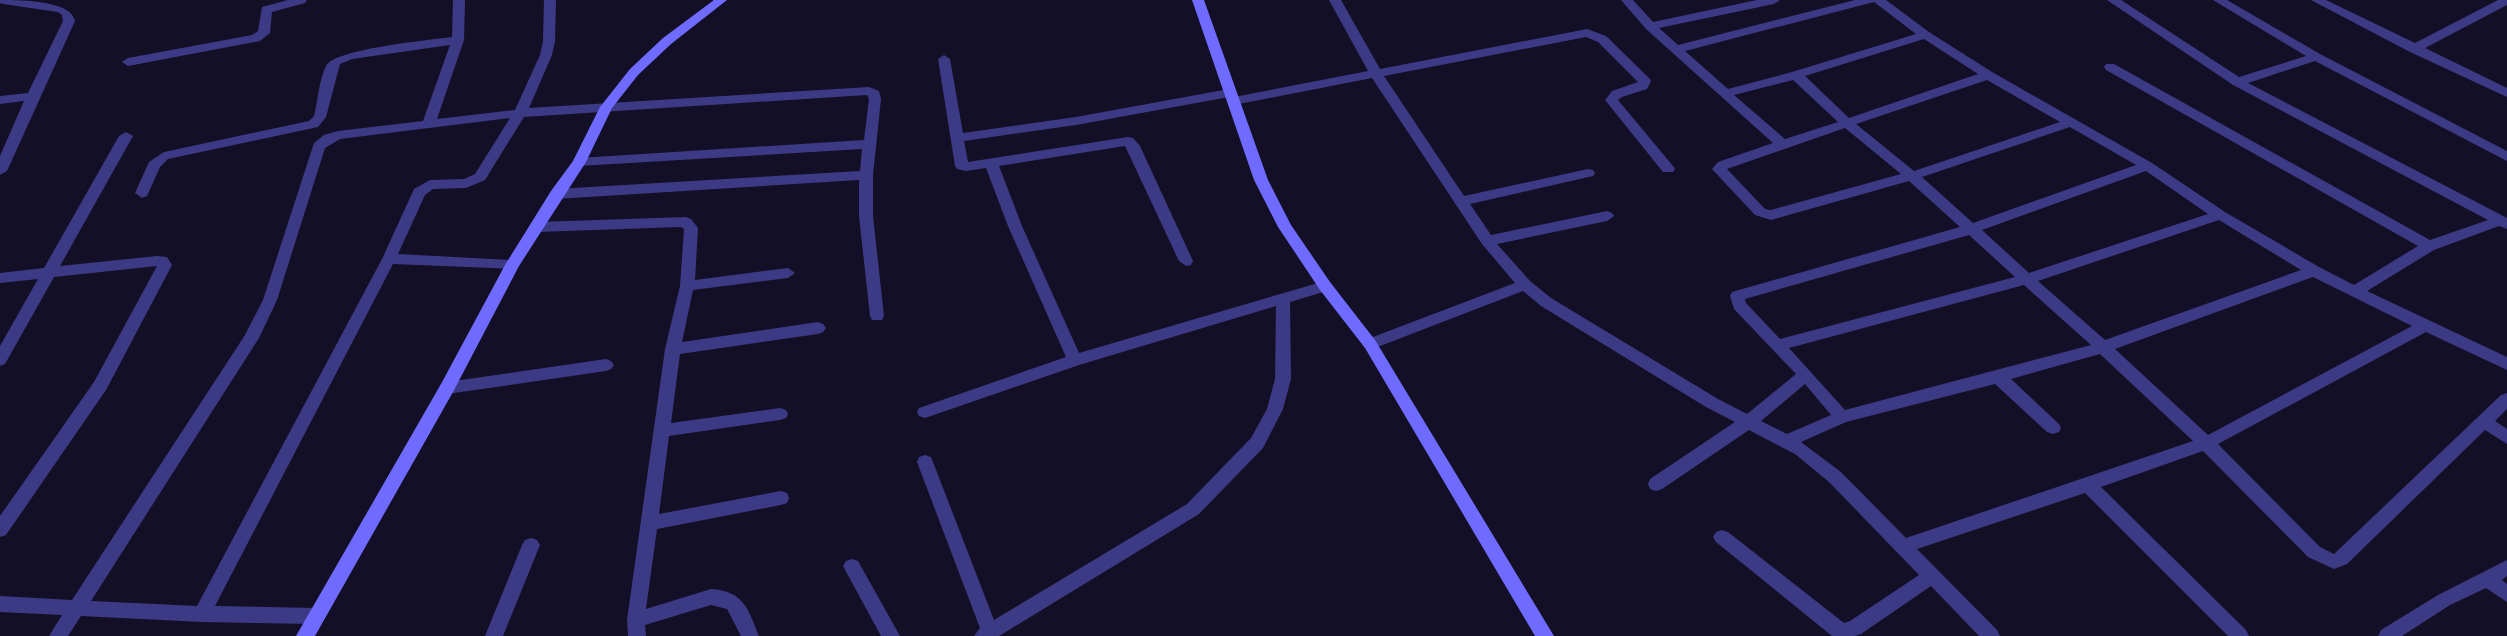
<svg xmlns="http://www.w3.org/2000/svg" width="2507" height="636" viewBox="0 0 2507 636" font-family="Signika,sans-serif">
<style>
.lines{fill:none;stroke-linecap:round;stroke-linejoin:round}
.street{fill:#3d3a85;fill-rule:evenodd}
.secondary{fill:#6f6bff;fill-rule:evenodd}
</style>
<rect width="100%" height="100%" fill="#130f26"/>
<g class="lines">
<path class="street" d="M0,0C19,0 71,0 75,21L7,171L0,175V156L24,101L0,104V96L28,93L63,21L62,15L58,12L3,4L0,3Z
M288,0H307L305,3L272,12L270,33L260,41L128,66L122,62L128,58L252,35L258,31L262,7Z
M453,0H465L464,40L437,119L515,110L540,55L543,41L544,0H556L555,41L552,55L529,108L869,87L879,91L881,99L873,175V216L884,316L882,320H872L870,316L859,216V180L556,199L549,194L556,189L860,171L862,149L579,166L572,162L579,158L864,140L869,99L867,95L524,117L485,180L466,188L433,189L425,195L398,254L512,260L519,265L517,269L393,264L215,606L316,608L322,610L325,616L322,622L316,624L202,622L81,616L68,636H49L62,615L0,612V596L72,600L245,335L263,300L314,143L324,135L338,131L423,121L450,45L352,59L340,64L326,117L318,127L168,159L160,167L147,196L142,198L135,193L149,162L164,152L309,121L314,116C318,100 319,80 326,66C334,49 430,40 452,37ZM510,118L475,174L464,179L430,180L414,189L382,259L197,606L91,601L259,338L277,300L325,148L340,139Z
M1329,0H1341L1380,69L1587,29L1606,36L1649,78L1651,81L1647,89L1622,97L1618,100L1673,166L1675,169L1673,172H1663L1605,100L1612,91L1638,82L1598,42L1586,37L1384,76L1464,196L1588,169L1593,170L1595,173L1593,176L1470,204L1491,235L1607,211L1612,213L1614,216L1607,221L1497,244L1530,281L1551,298L1718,399L1747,414L1796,374L1734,309L1730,296L1732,292L1960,227L1909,181L1771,220L1755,215L1712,169L1718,162L1773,143L1646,29L1621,0H1633L1653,22L1757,0H1780L1774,4L1659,28L1678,45L1855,0H1886L1929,32L1992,72L2152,163L2225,212L2319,267L2354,285L2418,246L2106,70L2104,67L2106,64H2114L2430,240L2488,220L2233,85L2107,0H2121L2239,77L2306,56L2213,0H2227L2320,54L2507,151V161L2315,61L2248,83L2507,218V229L2499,226L2434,250L2367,291L2507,357V370L2426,332L2218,444L2320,547L2334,554L2501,395L2507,393V409L2495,421L2507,429V444L2485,430L2347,564L2334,569L2308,557L2203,451L2101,487L2246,630L2249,636H2228L2085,493L1917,549L1997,630L2000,636H1979L1931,586L1861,634L1855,636H1832L1716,542L1713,537L1716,532L1722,530L1728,532L1844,623L1850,621L1919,575L1829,482L1795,454L1749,430L1662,489L1656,491L1650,489L1648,484L1650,479L1735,422L1706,407L1541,306L1523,291L1375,348H1365L1362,344L1365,340L1515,283L1482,244L1372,78L1234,105L1228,101L1234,97L1368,71ZM1874,2L1916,34L1792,72L1728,89L1685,51ZM1924,39L1978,74L1849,118L1805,76ZM1793,80L1838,122L1785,139L1734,95ZM1987,80L2060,122L1914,171L1856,124ZM2070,127L2136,165L1973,223L1922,177ZM1845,128L1901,174L1771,210L1765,209L1727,169ZM2146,171L2208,214L2029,273L1982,230ZM2219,220L2301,270L2105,340L2038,281ZM1969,235L2015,277L1780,339L1746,303L1745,299ZM2313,277L2412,326L2208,435L2115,349ZM2024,285L2091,345L1845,410L1789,348ZM2100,354L2193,441L1906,538L1841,472L1801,442L1846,422L1995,384L2047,432L2053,434L2059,432L2061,428L2059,424L2011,379ZM1805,384L1831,415L1787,434L1761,421Z
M2311,0H2326L2415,43L2498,0H2507V5L2425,48L2507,88V97L2410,52Z
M944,55L950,59L963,133L1076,117L1229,89L1235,93L1229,97L1076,125L964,141L968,162L1128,137L1133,138L1140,146L1193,261L1191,265L1186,266L1179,261L1125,146L999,166L1022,226L1079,353L1325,281L1332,286L1330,290L1290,302L1291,379L1283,409L1263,448L1199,514L999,636H974L980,628L917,462L919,457L925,455L931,457L933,462L994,620L1187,504L1251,438L1267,409L1275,379L1276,306L1079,365L925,418L919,416L917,412L919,408L1066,357L1008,226L986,168L966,171L957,169L955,166L938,59Z
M126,132L133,136L60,266L157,256L167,257L172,265L106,390L6,535L0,537V516L94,382L157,266L54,277L5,364L0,366V346L38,279L0,283V273L44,268L119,136Z
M686,217L691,219L698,228L695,280L788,268L795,273L788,278L693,290L682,342L818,322L823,324L826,328L823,332L818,334L680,354L671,423L780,408L786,410L788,414L786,418L780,420L669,436L659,514L781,491L787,493L789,498L787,503L781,505L657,529L646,609L711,589C744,591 748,609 759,636H741L727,609L711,605L645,625L646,636H628L627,620L665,349L680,286L684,229L681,227L537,232L530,227L537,222Z
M606,359L611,361L614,365L611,369L606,371L447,394L441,392L439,388L441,384L447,382Z
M531,538L537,540L540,545L503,636H485L522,545L525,540Z
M852,559L858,561L900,636H881L843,566L846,561Z
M2507,560V576L2502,580L2507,584V602L2486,588L2450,605L2402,636H2378L2381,630L2438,595Z"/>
<path class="secondary" d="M714,0H727L671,44L638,75L612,108L586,162L519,266L453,392L315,636H296L441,384L505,265L551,191L573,161L600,107L630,69L663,38Z
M1192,0H1204L1268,180L1291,225L1330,282L1375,340L1554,636H1535L1365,348L1320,290L1278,227L1254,180Z"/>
</g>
</svg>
